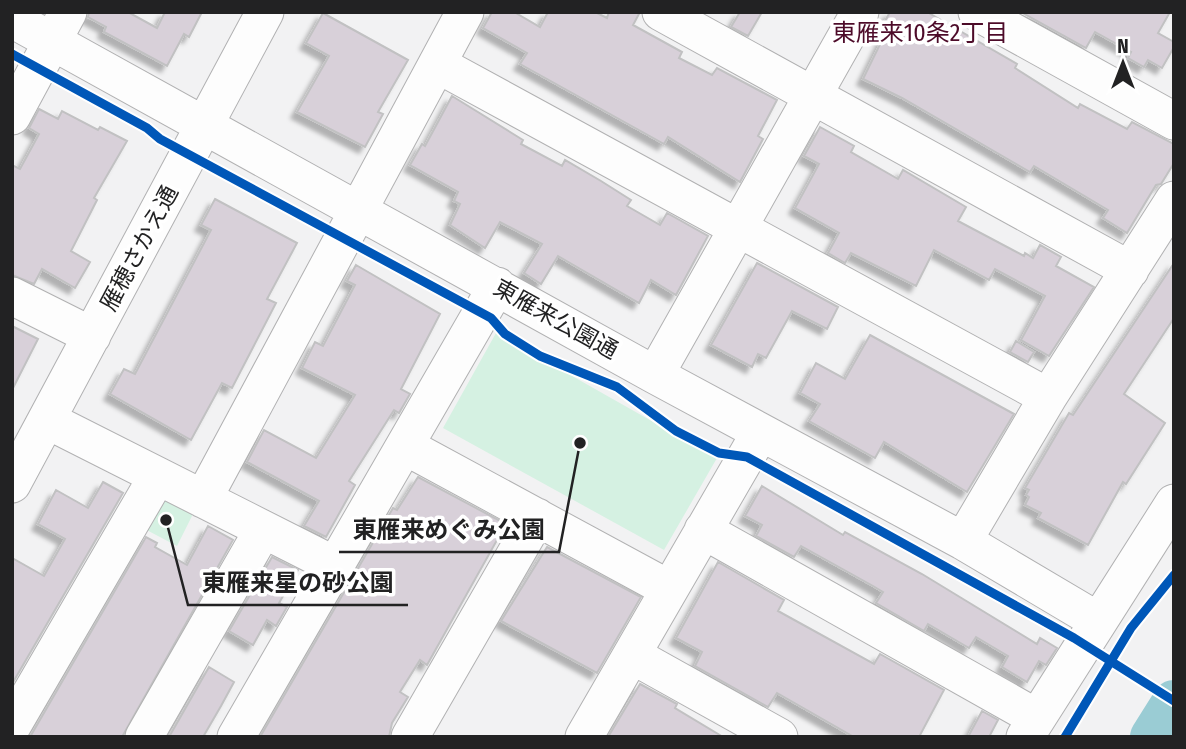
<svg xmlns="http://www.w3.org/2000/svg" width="1186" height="749" viewBox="0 0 1186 749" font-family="'Fira Sans Condensed','Noto Sans JP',sans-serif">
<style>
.green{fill:#d5f1e2}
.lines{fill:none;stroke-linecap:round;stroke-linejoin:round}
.river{stroke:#9accd4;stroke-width:44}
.building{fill:#d8d0d9;stroke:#c1c1c2;stroke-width:2;filter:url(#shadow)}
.minor-casing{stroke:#b1b1b2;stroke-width:39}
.minor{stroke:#fdfdfd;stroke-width:37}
.cycleway-casing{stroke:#fff;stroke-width:13}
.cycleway{stroke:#0057b8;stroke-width:9}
.labels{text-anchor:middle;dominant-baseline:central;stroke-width:7;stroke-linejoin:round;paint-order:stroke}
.street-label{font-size:23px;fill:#222223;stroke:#fff}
.neighbourhood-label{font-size:24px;fill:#4d0b29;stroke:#fff}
.leader{fill:none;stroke:#222223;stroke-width:2.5}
.callout-dot{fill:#222223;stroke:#fff;stroke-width:2.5}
.callout-label{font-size:24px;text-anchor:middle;font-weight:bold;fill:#222223;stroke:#fff;stroke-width:7;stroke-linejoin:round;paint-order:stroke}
</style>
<defs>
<filter id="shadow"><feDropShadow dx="-6" dy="6" stdDeviation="2" flood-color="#0004"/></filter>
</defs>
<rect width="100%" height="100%" fill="#f2f2f3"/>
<path class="green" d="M496,333L717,458L664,550L443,428Z
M156,494L193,514L177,546L139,526Z"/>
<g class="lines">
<path class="river" d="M1152,737L1174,702"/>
</g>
<path class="building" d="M89,12H128L157,28L165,12H202L189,37L184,34L167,66L104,32L106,27L88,17Z
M492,12H514L540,27L548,12H595L607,18L609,12H640L633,25L682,52L679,58L712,75L717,68L777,100L758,136L763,139L740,182L668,137L664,144L520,64L527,53L483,28Z
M740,12H762L748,36L731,27Z
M890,12H927L1017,64L1015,68L1078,108L1080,104L1127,129L1132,122L1174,144V163L1161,184L1156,185L1127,233L1103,218L1108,210L1034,166L1030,172L902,98L863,79L886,32L881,28Z
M1021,12H1170L1158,33L1174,42V47L1162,68L1148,60L1144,67L1128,58L1131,52L1095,32L1086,48Z
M323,13L408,60L378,112L383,114L365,147L297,112L329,56L306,43Z
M452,96L523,140L521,144L562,166L565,160L601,181L631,200L627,206L660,225L667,213L708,236L676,295L651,280L639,303L558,256L541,284L524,273L542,244L500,222L485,248L450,225L460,204L454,201L458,192L410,165L422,144L425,146Z
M39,109L58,119L62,111L98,130L100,127L127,141L94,198L97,200L71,251L90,262L75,288L42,269L34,284L12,275V165L20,169L39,134L29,128Z
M820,127L854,146L851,152L898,179L903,170L966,207L958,221L1024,256L1025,253L1033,258L1040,245L1061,257L1056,266L1094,287L1049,356L1021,340L1045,296L995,269L989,280L934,250L916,286L851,253L845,263L828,253L839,233L795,208L819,164L804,156Z
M215,199L297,243L267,299L276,303L232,388L222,383L191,440L110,394L124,369L135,374L211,230L201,225Z
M757,263L838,307L827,329L792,311L766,358L758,354L752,367L711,345Z
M1174,263V318L1124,394L1165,423L1126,484L1123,482L1088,545L1038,518L1041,513L1025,505L1029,497L1026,495L1029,490L1025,488L1069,413L1073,415Z
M356,265L440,314L401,389L410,394L399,413L394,410L349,481L355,485L326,537L304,526L319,501L247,462L264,430L316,458L355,395L302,368L315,342L323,346L355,285L347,281Z
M12,326L38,339L12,390Z
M870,335L1014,414L967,492L884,442L875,458L809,421L820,404L800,393L816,363L845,379Z
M1016,341L1034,352L1028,362L1010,352Z
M418,477L506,524L427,665L420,660L400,692L408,697L392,723L389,737H260L393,508L397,510Z
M103,482L123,493L12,684V558L44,576L65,539L38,524L56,490L88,508Z
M762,486L843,535L845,532L922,574L1037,644L1040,638L1057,648L1046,665L1039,661L1027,682L1002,667L1008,656L976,637L969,648L928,624L924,631L876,603L883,592L873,586L801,546L794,557L756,536L762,525L745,516Z
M208,526L233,540L122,737H30L146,537L157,543L155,547L187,565Z
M547,547L641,597L597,673L501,621Z
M272,557L298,570L279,603L287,607L276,626L267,620L253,645L229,631Z
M718,562L784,600L778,611L874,664L880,654L944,690L919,737H854L777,693L768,707L695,666L702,652L676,638Z
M209,667L234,682L221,706L203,737H169Z
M640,684L677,704L675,708L723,737H608Z
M982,711L998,720L989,737H968Z"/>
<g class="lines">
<g class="minor-casing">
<path id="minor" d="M661,12L1130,270
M977,12L1174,121
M12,19L655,375L963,541L1098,621
M437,64L1048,397
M12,116L68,12
M12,296L92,336
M655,375L860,12
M47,420L334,565
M405,446L669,589
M12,484L265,12
M203,499L465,12
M703,530L1037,718
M963,541L1048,397L1174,200
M632,655L779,737
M12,726L157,477
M144,737L263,530
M236,737L497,286
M410,737L537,517
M584,737L760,433
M1025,737L1174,503"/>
</g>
<use href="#minor" class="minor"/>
<g class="cycleway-casing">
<path id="cycleway" d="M12,54L147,128L160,139L491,318L505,334L540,356L617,387L676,431L719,453L747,457L1074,638L1174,701
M1065,737L1131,628L1174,575"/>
</g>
<use href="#cycleway" class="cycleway"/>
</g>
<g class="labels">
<g class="street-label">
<text transform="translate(139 248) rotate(-62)">雁穂さかえ通</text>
<text transform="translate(556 319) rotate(29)">東雁来公園通</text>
</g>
<g class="neighbourhood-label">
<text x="920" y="33">東雁来10条2丁目</text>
</g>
</g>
<path class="leader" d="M580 443L559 552H339M166 520L188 605H408"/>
<g class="callout-dot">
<circle cx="580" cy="443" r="7"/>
<circle cx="166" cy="520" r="7"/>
</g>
<g class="callout-label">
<text x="449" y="538">東雁来めぐみ公園</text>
<text x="298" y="591">東雁来星の砂公園</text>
</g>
<rect width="1186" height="749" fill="none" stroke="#222223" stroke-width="28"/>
<g transform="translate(1123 63)" stroke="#ffffff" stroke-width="5" paint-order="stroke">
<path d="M0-5L12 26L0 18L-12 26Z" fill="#222223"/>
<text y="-10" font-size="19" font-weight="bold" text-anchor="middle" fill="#222223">N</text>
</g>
</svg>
